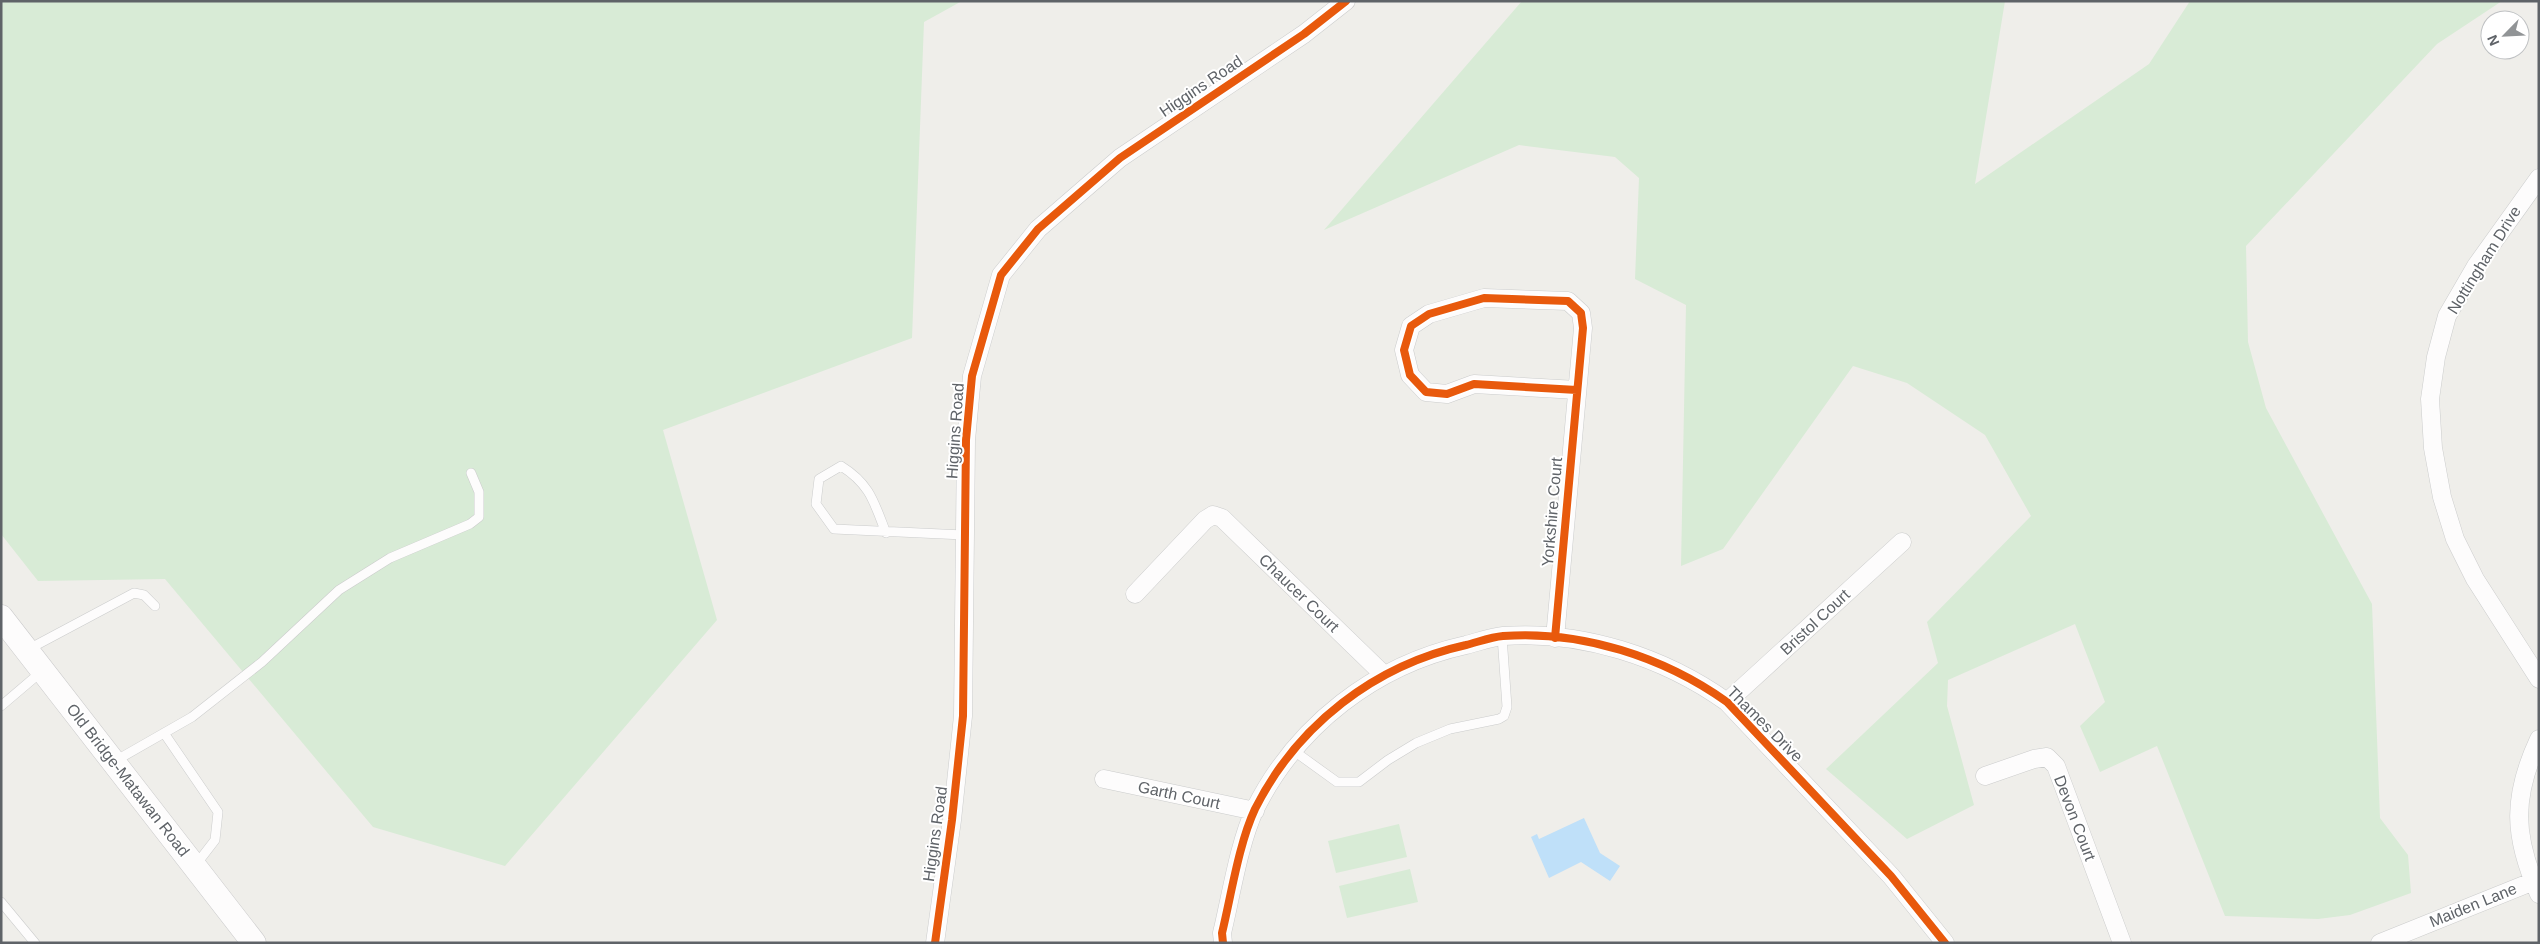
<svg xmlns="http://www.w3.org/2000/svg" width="2540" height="944" viewBox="0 0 2540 944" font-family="Helvetica,sans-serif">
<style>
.green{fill:#d8ebd6}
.water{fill:#bfe0f9}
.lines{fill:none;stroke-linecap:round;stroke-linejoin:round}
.service-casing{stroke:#cbcccc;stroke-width:10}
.minor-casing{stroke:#cbcccc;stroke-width:19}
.secondary-casing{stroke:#cacacb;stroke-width:25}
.service{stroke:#fdfcfc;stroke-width:9}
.minor{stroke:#fdfcfc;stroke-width:18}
.secondary{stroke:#fdfcfc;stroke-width:24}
.cycleway-casing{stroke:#fff;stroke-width:11}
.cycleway{stroke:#e8590c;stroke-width:8}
.labels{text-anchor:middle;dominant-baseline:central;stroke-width:4;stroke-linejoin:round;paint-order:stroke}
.street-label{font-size:16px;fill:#5f6368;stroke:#fff}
</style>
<rect width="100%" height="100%" fill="#efeeea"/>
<path class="green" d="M1,1H962L924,22L912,338L663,430L717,620L505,866L373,827L165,579L38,581L1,534Z
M1522,1H2005L1975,184L2149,64L2190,1H2502L2437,44L2246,246L2248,342L2266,408L2372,604L2380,818L2408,855L2411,893L2350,915L2318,919L2225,916L2157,746L2100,772L2080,726L2105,702L2075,624L1948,680L1947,706L1974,805L1907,839L1826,769L1938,663L1927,622L2031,516L1985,435L1907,383L1853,366L1723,549L1681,566L1686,305L1635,279L1639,178L1615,157L1519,145L1324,230Z
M1399,824L1407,857L1336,873L1328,841Z
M1410,869L1418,902L1347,918L1339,886Z"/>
<path class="water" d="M1584,818L1600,853L1620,866L1610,881L1581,862L1549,878L1531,837L1537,834L1539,839Z"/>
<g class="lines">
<g class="service-casing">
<path id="service" d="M886,533C874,502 870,484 841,466L819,479L816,504L834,529L964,535
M27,650L134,593L144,595L155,606
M1,706L41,672
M164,733L218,812L215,840L195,866
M1294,751L1337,782H1359L1388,760L1416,743L1450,729L1499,719L1504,716L1507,707L1502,636
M115,761L192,717L262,662L339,590L390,558L470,524L479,517V492L471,473
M1,902L35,943"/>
</g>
<g class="minor-casing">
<path id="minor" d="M2539,178L2476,266L2447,316L2436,357L2430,399L2433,448L2442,497L2455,539L2475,579L2539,679
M1135,594L1205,520L1213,515L1222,518L1383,674
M1555,638L1583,328L1581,313L1568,301L1484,298L1429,314L1411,326L1404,350L1410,375L1426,392L1447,394L1474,384L1577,390
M1727,702L1902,542
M2539,739C2512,797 2513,836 2539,894
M1985,776L2034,759L2047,757L2056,766L2122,943
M1104,779L1255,811
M935,943L952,820L963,716L966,440L972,376L1001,275L1038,229L1120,158L1304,34L1346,1
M1223,943L1222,933C1231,896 1239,843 1255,809C1297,725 1375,665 1466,645C1478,642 1491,637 1503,636C1581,630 1664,657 1727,702L1891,876L1945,943
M2380,943L2539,879"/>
</g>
<g class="secondary-casing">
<path id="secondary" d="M1,617L254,943"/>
</g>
<use href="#service" class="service"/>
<use href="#minor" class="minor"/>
<use href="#secondary" class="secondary"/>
<g class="cycleway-casing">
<path id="cycleway" d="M1555,638L1583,328L1581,313L1568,301L1484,298L1429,314L1411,326L1404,350L1410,375L1426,392L1447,394L1474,384L1577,390
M935,943L952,820L963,716L966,440L972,376L1001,275L1038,229L1120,158L1304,34L1346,1
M1223,943L1222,933C1231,896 1239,843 1255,809C1297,725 1375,665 1466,645C1478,642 1491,637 1503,636C1581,630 1664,657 1727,702L1891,876L1945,943"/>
</g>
<use href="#cycleway" class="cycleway"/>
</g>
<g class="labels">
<g class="street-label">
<text transform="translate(1201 86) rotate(-34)">Higgins Road</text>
<text transform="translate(2484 260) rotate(-58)">Nottingham Drive</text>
<text transform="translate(955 431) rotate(-86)">Higgins Road</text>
<text transform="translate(1552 512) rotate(-85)">Yorkshire Court</text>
<text transform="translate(1299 593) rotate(44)">Chaucer Court</text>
<text transform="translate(1815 622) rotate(-43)">Bristol Court</text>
<text transform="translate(1765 724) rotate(45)">Thames Drive</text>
<text transform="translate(128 780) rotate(52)">Old Bridge-Matawan Road</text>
<text transform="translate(1179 795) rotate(12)">Garth Court</text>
<text transform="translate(2075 818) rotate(69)">Devon Court</text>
<text transform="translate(935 834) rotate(-82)">Higgins Road</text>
<text transform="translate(2473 905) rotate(-22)">Maiden Lane</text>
</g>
</g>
<rect width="2540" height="944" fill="none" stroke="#5f6368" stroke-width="5"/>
<g transform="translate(2505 35) rotate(246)"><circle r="24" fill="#ffffff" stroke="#bfc1c3"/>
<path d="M0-4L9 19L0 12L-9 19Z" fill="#919496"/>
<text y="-8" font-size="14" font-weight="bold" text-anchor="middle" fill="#5f6368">N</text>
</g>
</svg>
